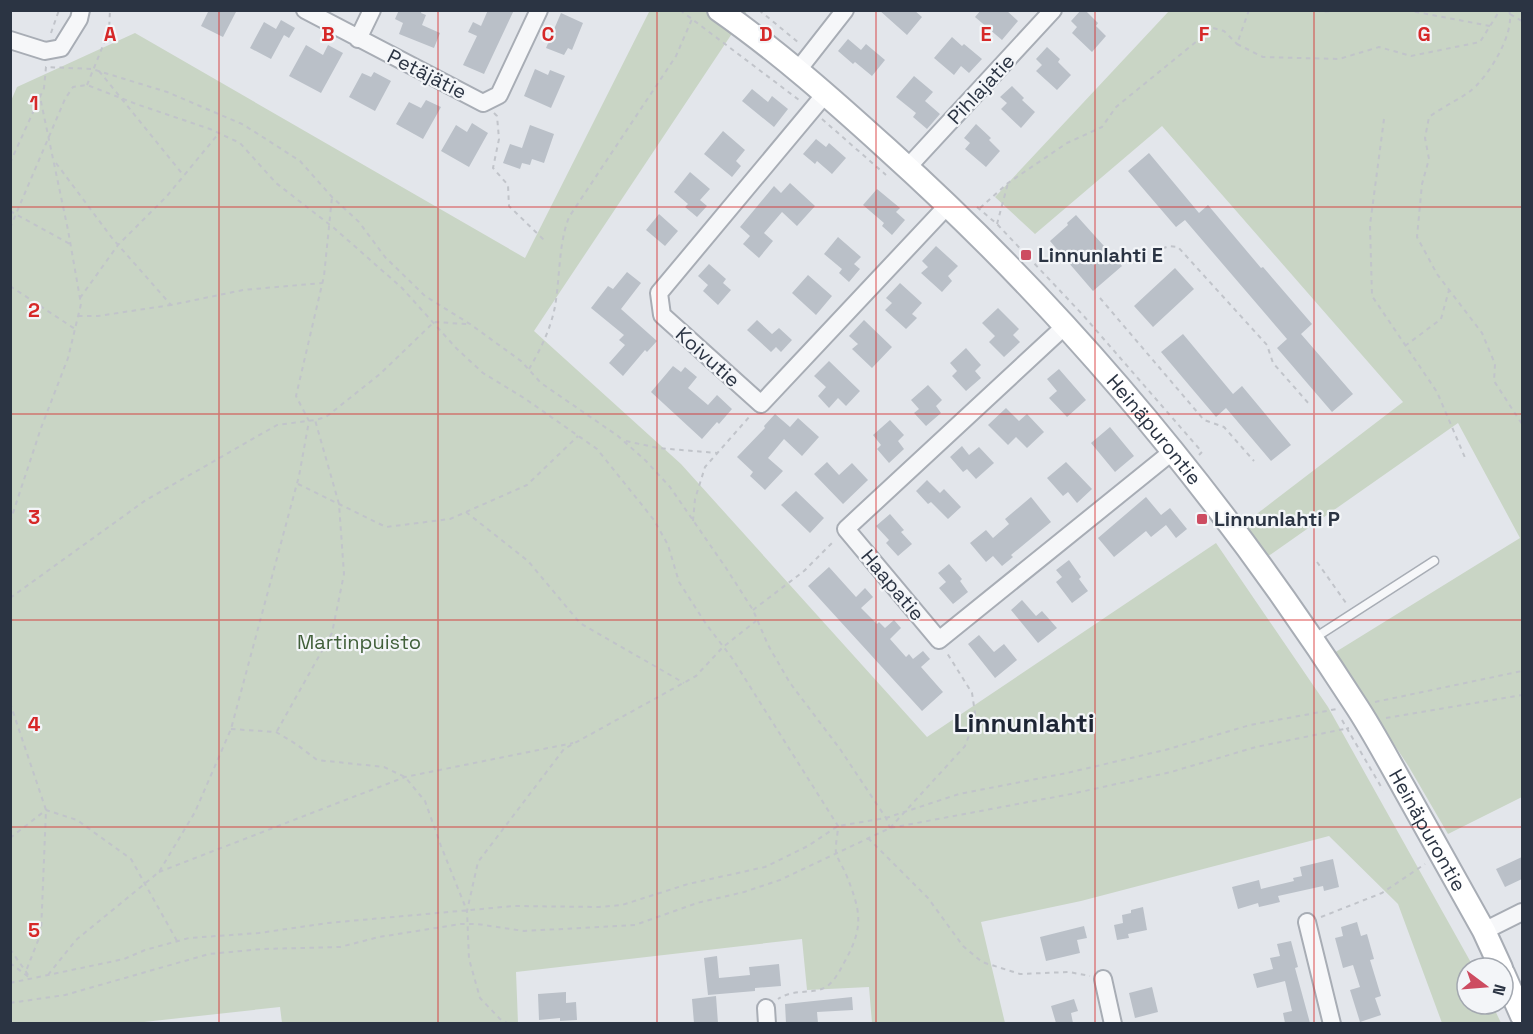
<svg xmlns="http://www.w3.org/2000/svg" width="1533" height="1034" viewBox="0 0 1533 1034" font-family="'Space Grotesk',sans-serif">
<style>
.park{fill:#c9d5c5}
.building{fill:#bac0c8}
.lines{fill:none;stroke-linecap:round;stroke-linejoin:round}
.lane-casing{stroke:#a8adb5;stroke-width:11}
.street-casing{stroke:#a8adb5;stroke-width:20}
.secondary-casing{stroke:#a8adb5;stroke-width:26}
.path{stroke:#c1c4ca;stroke-width:2;stroke-dasharray:4.5 4.5;stroke-linecap:butt}
.lane{stroke:#f6f7f9;stroke-width:8}
.street{stroke:#f6f7f9;stroke-width:16}
.secondary{stroke:#fff;stroke-width:22}
.grid{fill:none;stroke:#d62828;stroke-width:1.5;stroke-opacity:0.55}
.poi-dot{fill:#cd4c61;stroke:#f3f5f8;stroke-width:2}
.labels{text-anchor:middle;dominant-baseline:central;stroke-width:4.5;stroke-linejoin:round;paint-order:stroke}
.street-label{font-size:20px;fill:#2b3443;stroke:#f3f5f8}
.poi-label{font-size:20px;font-weight:bold;fill:#2b3443;stroke:#f3f5f8;text-anchor:start}
.park-label{font-size:20px;fill:#405f39;stroke:#f3f5f8}
.district-label{font-size:26px;font-weight:bold;fill:#1d2534;stroke:#f3f5f8}
.grid-label{font-size:20px;text-anchor:middle;font-weight:bold;fill:#d62828;stroke:#f3f5f8;stroke-width:4.5;stroke-linejoin:round;paint-order:stroke}
</style>
<rect width="100%" height="100%" fill="#e3e6eb"/>
<path class="park" d="M650,10L747,11L534,331L681,464L927,737L1216,543L1328,707L1474,968H1467V1004H1492L1501,1023H1442L1398,904L1329,836L1081,901L981,922L1005,1023H872L869,987L807,990L802,939L516,972L518,1023H282L280,1007L135,1023L11,1024L10,103L17,87L135,33L525,258Z
M1169,11H1522V797L1448,834L1409,767L1334,653L1520,538L1458,423L1267,557L1245,523L1403,402L1162,126L1035,234L995,197Z"/>
<path class="building" d="M209,10H237L223,37L201,26Z
M399,10H422L421,13L426,15L422,25L440,33L434,48L399,34L403,23L395,19Z
M488,10H514L484,74L463,65L477,36L468,32L473,22L481,26Z
M879,10H914L922,17L907,35Z
M981,10H1006L1018,21L1002,40L975,17Z
M1081,10H1085L1098,23L1096,26L1106,36L1092,52L1072,33L1077,27L1071,21Z
M561,13L583,23L572,50L568,48L564,55L546,48Z
M281,20L295,28L289,38L284,35L271,59L250,48L264,22L276,29Z
M952,37L962,46L964,44L982,59L969,73L961,66L954,75L934,58Z
M848,39L861,50L866,44L885,60L872,76L855,62L853,64L838,51Z
M306,45L323,55L328,45L343,53L321,93L289,76Z
M1047,47L1060,59L1058,62L1071,75L1057,90L1036,71L1042,65L1036,59Z
M535,69L548,75L550,70L565,76L551,108L524,96Z
M374,72L391,81L375,111L349,97L362,73L371,77Z
M914,76L933,92L925,101L940,114L927,129L913,117L916,113L896,97Z
M1012,86L1024,98L1022,100L1035,112L1021,128L1001,109L1007,103L1000,97Z
M752,89L768,102L772,96L788,109L774,127L742,101Z
M426,100L441,107L423,139L396,124L409,102L421,108Z
M472,123L488,133L469,167L441,151L456,125L467,132Z
M976,124L991,138L989,140L1000,151L986,167L965,149L970,143L964,138Z
M530,125L554,134L544,163L532,159L530,165L522,163L520,169L503,163L510,144L522,148Z
M723,131L745,150L736,161L741,166L732,177L704,154Z
M816,139L826,147L829,143L846,158L832,174L817,161L815,164L803,154Z
M1149,153L1199,213L1208,205L1261,268L1263,267L1312,324L1301,334L1353,394L1332,412L1277,348L1287,339L1185,220L1176,227L1128,171Z
M690,172L710,189L700,200L707,206L697,217L685,207L688,204L674,192Z
M790,183L815,206L797,226L782,212L764,233L773,241L759,258L743,244L750,236L740,227L774,186L781,193Z
M877,189L900,208L896,212L905,220L892,235L882,226L884,223L863,205Z
M659,214L678,231L665,246L646,230Z
M1076,215L1122,266L1093,291L1050,241L1068,225L1067,223Z
M838,237L861,257L854,264L860,269L849,282L839,273L842,269L824,254Z
M936,246L958,266L948,276L952,281L942,292L921,273L928,267L922,261Z
M709,264L726,279L723,283L731,290L718,305L703,291L708,285L698,276Z
M1175,268L1194,289L1153,327L1134,306Z
M627,272L641,283L621,309L657,341L647,352L645,350L623,376L609,363L625,345L619,340L624,335L591,308L608,286L613,289Z
M808,275L832,296L816,315L792,293Z
M900,283L922,303L912,314L917,318L906,329L885,310L892,303L886,298Z
M998,308L1019,329L1013,335L1020,342L1004,357L989,342L995,336L982,323Z
M757,320L772,334L779,328L792,340L781,352L776,347L771,352L747,330Z
M864,320L892,347L872,368L852,349L858,344L849,336Z
M1183,334L1233,394L1242,386L1291,445L1271,461L1226,408L1216,417L1161,352Z
M966,348L981,365L975,371L981,378L966,391L952,376L957,371L950,363Z
M829,361L860,391L846,406L838,398L829,408L818,396L826,387L814,376Z
M673,366L681,372L685,367L697,377L688,388L708,405L717,395L732,409L719,424L717,422L702,439L651,392Z
M1059,369L1086,400L1067,417L1049,398L1057,391L1047,379Z
M928,385L942,400L936,406L941,413L926,426L914,413L919,409L911,400Z
M1006,408L1019,421L1027,414L1044,432L1027,448L1016,437L1008,445L988,425Z
M775,414L790,427L798,418L819,437L802,456L784,439L768,458L783,471L765,490L750,476L753,472L737,457L765,428L764,426Z
M890,420L904,435L898,441L904,449L889,463L877,449L881,445L873,435Z
M1110,427L1134,456L1115,472L1091,443Z
M962,446L969,455L979,447L994,463L976,479L967,469L963,472L950,457Z
M827,462L839,475L852,463L868,480L843,504L814,474Z
M1066,462L1092,489L1077,503L1068,492L1063,496L1047,478Z
M927,480L940,493L944,489L961,507L948,519L931,502L928,504L916,491Z
M796,491L824,518L810,533L781,505Z
M1031,497L1051,522L1011,555L1013,557L1002,566L993,556L986,562L970,543L986,530L993,538L1009,524L1005,519Z
M1146,497L1161,515L1170,508L1187,529L1176,538L1166,525L1151,537L1146,531L1114,557L1098,538Z
M890,514L904,530L901,532L912,544L898,556L886,543L889,540L876,526Z
M1069,560L1081,577L1079,579L1088,591L1072,603L1056,582L1062,577L1056,570Z
M949,564L962,579L960,581L968,592L953,604L939,588L946,582L938,573Z
M829,567L856,597L865,588L873,597L861,608L877,624L879,622L885,628L894,620L901,628L890,639L906,657L909,654L913,659L923,651L930,659L921,667L943,692L922,711L808,586Z
M1022,600L1036,616L1042,611L1057,628L1038,643L1011,610Z
M979,635L994,652L1004,644L1017,660L995,678L968,644Z
M1522,857V879L1505,887L1496,869Z
M1333,859L1339,887L1324,891L1323,886L1278,896L1280,902L1259,907L1258,903L1238,909L1232,887L1259,880L1261,889L1294,881L1293,878L1302,876L1300,867Z
M1143,907L1147,930L1128,934L1129,938L1117,940L1114,925L1123,923L1122,915L1131,913V910Z
M1357,922L1361,936L1367,934L1374,959L1370,960L1381,996L1375,998L1381,1015L1360,1022L1350,990L1360,987L1353,965L1343,968L1335,938L1343,936L1341,927Z
M1084,926L1087,938L1077,940L1080,953L1046,961L1040,937Z
M1291,941L1298,967L1295,968L1310,1023H1285L1283,1013L1292,1011L1285,981L1257,988L1253,974L1273,969L1270,958L1280,956L1277,944Z
M717,956L719,978L750,975L749,967L779,964L781,986L755,988V991L708,995L704,958Z
M1152,987L1158,1012L1135,1018L1129,993Z
M566,992V1003L576,1002L577,1020L560,1021V1018L539,1020L538,994Z
M716,996L718,1023H694L692,999Z
M852,997L853,1010L817,1012L818,1023H786L785,1004Z
M1074,999L1078,1011L1071,1013L1073,1023H1056L1051,1006Z"/>
<g class="lines">
<g class="lane-casing">
<path id="lane" d="M1313,639L1434,561"/>
</g>
<g class="street-casing">
<path id="street" d="M305,10L483,103L499,95L539,10
M358,39L372,10
M10,40L45,51L61,48L79,19L81,10
M798,70L845,10
M826,93L659,293L662,315L761,404L948,205
M908,167L1053,10
M1065,326L846,529L939,640L1173,451
M1307,922L1332,1024
M1484,931L1522,912
M1103,979L1113,1024
M766,1008L767,1024"/>
</g>
<g class="secondary-casing">
<g id="secondary">
<path id="s1" d="M719,10C779,52 833,100 887,149C1067,311 1224,500 1355,704C1373,731 1388,760 1404,788C1430,835 1457,883 1484,931L1501,968"/>
<path d="M1503,973L1522,1016"/>
</g>
</g>
<path class="path" d="M680,10L799,100
M759,10L799,43
M1249,10L1237,44L1263,57L1339,59L1379,47L1411,56L1480,42L1500,10
M1316,10L1321,12L1340,10
M1406,10L1490,26
M1509,10C1516,33 1487,79 1469,92C1456,101 1441,108 1429,117L1425,138L1429,159L1422,184L1417,237L1437,274L1482,333L1495,364L1494,381L1522,424
M1510,14L1522,21
M51,33L59,10
M99,71L184,176
M87,85L109,31L110,10
M494,113L497,116L499,139L493,168L508,185L509,206L544,240
M822,119L886,175
M1384,119L1370,225L1372,296L1437,392L1466,460
M10,163L44,88L46,67L92,69L167,92L242,124L258,134L300,161L332,197L359,222L385,257L425,296L470,324L521,361L541,383L618,436L646,461L670,487L726,568L753,610L768,645L790,683L840,749L886,818L890,828
M56,163L112,238L171,305L243,290L322,283
M977,207L997,224L1082,314L1202,452L1199,455
M980,208L1008,183L1067,143L1102,127L1116,107L1213,28L1224,31L1237,44
M10,211L70,244
M997,224L1008,183
M10,228L65,99L73,87L87,85L139,105L210,129L240,143L276,183L334,228L402,288L457,349L483,373L524,398L597,449L654,520L668,545L679,582L706,624L732,658L838,826C838,834 835,845 836,853C838,860 843,867 846,874C860,910 865,925 845,961C840,970 835,981 826,987C812,995 795,988 778,999
M1154,252L1169,246L1178,247L1267,345L1273,363L1310,405
M10,286L75,329
M80,298L118,245L167,196L219,133
M1100,298L1204,420L1224,427L1254,461
M78,316H98L171,305
M1405,346L1441,319L1449,290
M529,369C541,349 553,324 556,300C560,272 559,243 569,217L676,56L692,19
M626,441L658,448L717,453
M298,484L386,527L450,519L527,485L578,436
M466,512L528,561L580,623L684,683
M693,521L695,499L705,467L750,416
M10,522L41,428L68,358L81,304L68,230L40,97
M1317,562L1346,603
M10,598L146,500L277,425L315,420L326,417L380,374L434,322L467,324
M753,610L804,571L835,540
M1375,702L1522,671
M10,703L46,810L41,933L26,971
M1386,718L1522,695
M1342,720L1383,790
M231,729L276,732L296,744L317,760L384,767L405,777L425,801L441,846L467,911
M277,731L332,633L344,574L339,504L315,420
M890,828L965,746L973,725L975,713L972,693L947,653
M10,838L46,810L77,820L131,859L177,941
M868,838L928,898L963,946L982,962L1020,974L1069,972L1090,976
M159,872L405,777L573,743
M1321,917L1382,893L1425,864
M10,949L31,979
M10,963L30,978
M48,975L76,940L159,872L195,812L231,729L299,476L309,421L296,396L324,276L332,197
M10,983L124,959L145,950L189,938L259,933L328,923L514,906L599,907L622,905L688,884L765,867L808,846L838,826L886,818L959,794L1067,773L1165,750L1250,725L1337,709
M10,1003L65,995L209,954L262,949L340,947L379,937L461,924H477L524,931L635,925L697,903L744,892L780,880L890,828L1071,794L1171,772L1256,747L1349,728
M509,1024L500,1019L480,998L469,959L467,911L478,862L564,749L696,676L723,647L756,621"/>
<use href="#lane" class="lane"/>
<use href="#street" class="street"/>
<use href="#secondary" class="secondary"/>
</g>
<path class="grid" d="M219,10V1024M438,10V1024M657,10V1024M876,10V1024M1095,10V1024M1314,10V1024M10,207H1522M10,414H1522M10,620H1522M10,827H1522"/>
<g class="poi-dot">
<rect x="1020" y="249" width="12" height="12" rx="3"/>
<rect x="1196" y="513" width="12" height="12" rx="3"/>
</g>
<g class="labels">
<g class="street-label">
<text transform="translate(427 74) rotate(27)">Petäjätie</text>
<text transform="translate(981 89) rotate(-47)">Pihlajatie</text>
<text transform="translate(708 357) rotate(42)">Koivutie</text>
<text stroke="none"><textPath href="#s1" startOffset="606">Heinäpurontie</textPath></text>
<text transform="translate(893 585) rotate(50)">Haapatie</text>
<text stroke="none"><textPath href="#s1" startOffset="1092">Heinäpurontie</textPath></text>
</g>
<g class="poi-label">
<text x="1038" y="255">Linnunlahti E</text>
<text x="1214" y="519">Linnunlahti P</text>
</g>
<g class="park-label">
<text x="359" y="642">Martinpuisto</text>
</g>
<g class="district-label">
<text x="1024" y="723">Linnunlahti</text>
</g>
</g>
<g class="grid-label">
<text x="110" y="41">A</text>
<text x="328" y="41">B</text>
<text x="548" y="41">C</text>
<text x="766" y="41">D</text>
<text x="986" y="41">E</text>
<text x="1204" y="41">F</text>
<text x="1424" y="41">G</text>
<text x="34" y="110">1</text>
<text x="34" y="317">2</text>
<text x="34" y="524">3</text>
<text x="34" y="731">4</text>
<text x="34" y="937">5</text>
</g>
<rect width="1533" height="1034" fill="none" stroke="#2b3443" stroke-width="24"/>
<g transform="translate(1485 986) rotate(106)"><circle r="28" fill="#f3f5f8" stroke="#a3a8b0" stroke-width="1.5"/>
<path d="M0-4.5L10 22L0 15L-10 22Z" fill="#cd4c61"/>
<text y="-9" font-size="16" font-weight="bold" text-anchor="middle" fill="#2b3443">N</text>
</g>
</svg>
